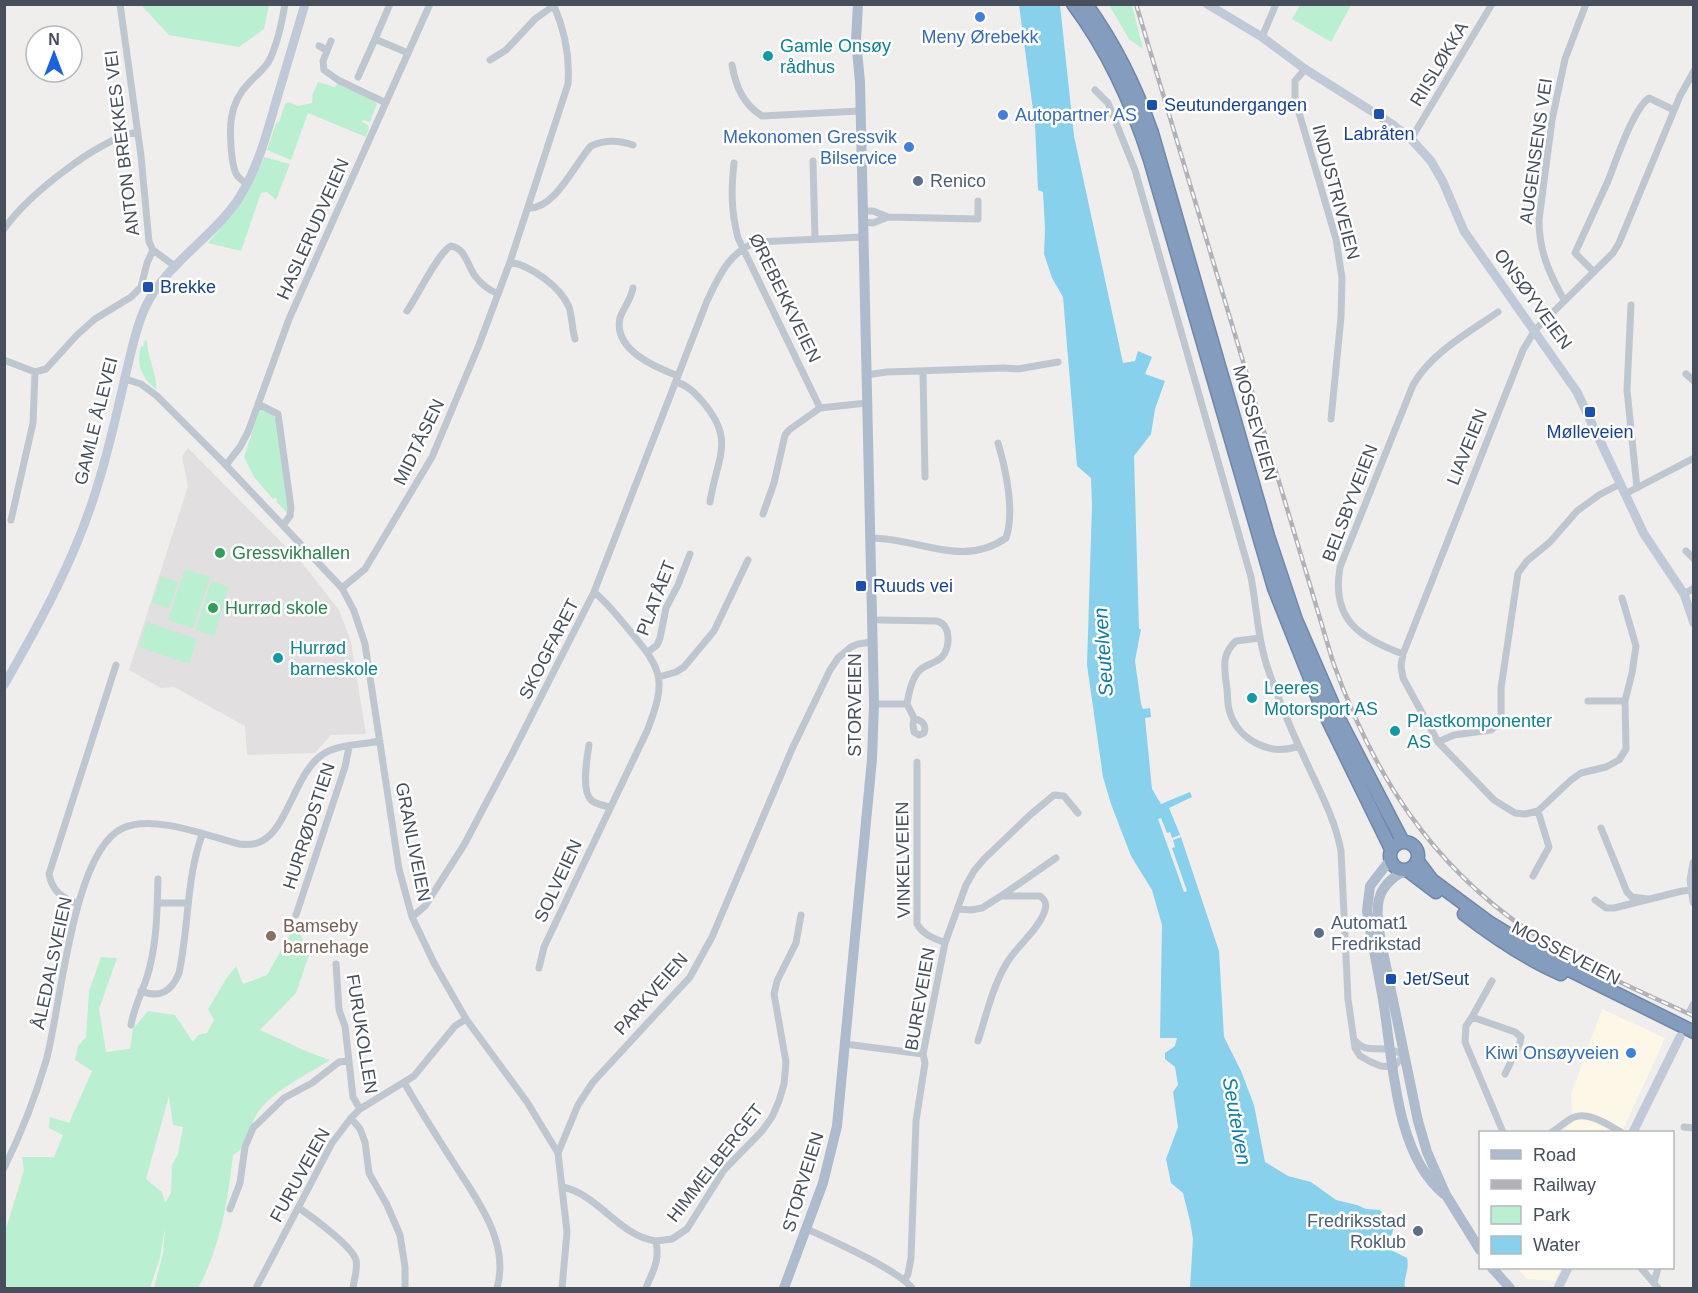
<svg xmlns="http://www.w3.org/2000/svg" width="1698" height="1293" viewBox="0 0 1698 1293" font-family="Arial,sans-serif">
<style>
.commercial{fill:#fcf7e6}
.education{fill:#e1dfdf}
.green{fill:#bbefd2;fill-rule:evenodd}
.water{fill:#87d1ec}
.pier{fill:#f0eded}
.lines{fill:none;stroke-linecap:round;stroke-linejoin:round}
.highway-casing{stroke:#7087a9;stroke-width:15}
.street{stroke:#bec7d0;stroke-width:7}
.secondary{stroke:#c0c9d7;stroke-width:9}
.primary{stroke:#adbbcd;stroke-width:10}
.highway{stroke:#849cbd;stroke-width:12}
.rail-casing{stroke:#b0b2b8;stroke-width:4.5}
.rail{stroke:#fff;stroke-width:2;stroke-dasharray:7;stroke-linecap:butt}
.shop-dot{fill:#3f7fe0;stroke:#fff;stroke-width:2}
.culture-dot{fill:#0f9aa8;stroke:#fff;stroke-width:2}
.transit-dot{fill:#1a4fb4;stroke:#fff;stroke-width:2}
.service-dot{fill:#5c6f8a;stroke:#fff;stroke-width:2}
.leisure-dot{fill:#2e9e5b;stroke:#fff;stroke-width:2}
.education-dot{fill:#8d6e63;stroke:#fff;stroke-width:2}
.labels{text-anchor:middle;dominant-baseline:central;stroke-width:5;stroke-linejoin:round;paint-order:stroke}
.shop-label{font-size:18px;fill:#366cbe;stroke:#fff;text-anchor:end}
.culture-label{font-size:18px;fill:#0d838f;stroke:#fff;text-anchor:start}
.street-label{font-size:18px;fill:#464f5b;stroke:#fff}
.transit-label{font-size:18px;fill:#164399;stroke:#fff;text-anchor:start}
.service-label{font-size:18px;fill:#4e5e75;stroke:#fff;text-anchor:start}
.leisure-label{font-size:18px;fill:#27864d;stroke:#fff;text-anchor:start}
.education-label{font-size:18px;fill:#785e54;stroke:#fff;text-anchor:start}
.water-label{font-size:20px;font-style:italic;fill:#0b7ea9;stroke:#fff}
</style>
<rect width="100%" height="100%" fill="#f0eded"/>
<path class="commercial" d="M1602,1009L1665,1038L1622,1132H1562L1573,1122L1571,1095Z
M1518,1268H1561L1555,1281L1527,1279Z"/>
<path class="education" d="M188,448L303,564L339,610L351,642L366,734L331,735L315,753L247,755L245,726L174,687L161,688L129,670L188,486L182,457Z"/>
<path class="green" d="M141,5H269L264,29L239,47L169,35Z
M1109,5H1132L1143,49L1129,39Z
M1300,5V4L1351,5L1331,42L1292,19Z
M318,82L335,87L338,83L372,99L377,104L370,122L363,120L362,122L368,125L369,128L366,137L308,113L291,160L267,150L276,123L279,122L285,104L288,102L298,106L312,103L313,93Z
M264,157L290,164L276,200L267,192L261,193L241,251L208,243C231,216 251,190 264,157Z
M145,340L147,341C147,356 159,381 156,389C141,378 136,364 141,346L143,347Z
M260,408L272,413L276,420L288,510L287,513L276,501L277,500L275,497L273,499L254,477L244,457Z
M185,569L210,577L193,628L168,620Z
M161,576L178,582L169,608L152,603Z
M211,581L229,587L214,636L196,630Z
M147,622L197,639L189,664L139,647Z
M296,924L309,955L296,993L260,1030L308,1052L330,1060C307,1075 275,1089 258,1112C249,1125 249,1147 233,1155C228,1200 220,1249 198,1288H154L163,1253L165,1227L160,1258L150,1288H5L4,1235L24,1170L22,1157H54L63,1135L49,1128L50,1117L69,1123L92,1071L75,1060L78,1046L86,1037L89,991L101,957L117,958L99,1009L106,1052L130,1049L133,1029L148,1011L175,1015L193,1042L198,1035L207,1033L214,1020L208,1009L226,979L236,966L243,984L267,975ZM169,1096L173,1125L183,1127L178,1154L172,1165L171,1193L165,1203L162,1192L146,1179Z"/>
<path class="water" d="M1019,5H1060L1074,136L1123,363L1135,361L1138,351L1152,357L1145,374L1165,381L1155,409L1151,434L1134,456L1139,629H1141L1135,661L1141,704L1143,709L1150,708L1151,717L1145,718L1152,789L1161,804L1190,792L1192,797L1169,808L1181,837L1219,951L1224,1037L1241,1071L1254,1105L1265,1162L1288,1176L1311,1182L1336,1200L1357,1205L1366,1209L1380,1210L1394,1228L1388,1243L1391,1250L1407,1258C1410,1269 1403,1278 1405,1288H1190L1193,1239L1190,1221L1183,1193L1171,1183L1166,1159L1178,1127L1173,1092L1178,1085L1175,1067L1165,1059V1053L1175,1046L1177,1038H1160L1162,925L1152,890L1131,856L1111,804L1103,777L1087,665L1092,505L1091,478L1077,466L1063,297L1052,278L1044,254L1045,229L1043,192L1038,190L1035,125Z"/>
<path class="pier" d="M1161,818L1167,833L1170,832L1172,838L1180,835L1181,837L1173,840L1175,847L1172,848L1187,891L1184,892L1158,819Z"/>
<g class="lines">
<g class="highway-casing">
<path id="highway" d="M1073,4C1109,52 1132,103 1150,160L1274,588L1321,706L1391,849
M1086,4C1115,44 1136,87 1152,133L1268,536L1296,620L1340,721L1403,842
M1390 856a14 14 0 1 1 28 0a14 14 0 1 1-28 0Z
M1417,860L1432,880L1490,923L1561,966L1694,1032
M1407,870L1436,892
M1464,914C1494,937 1526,959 1561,974"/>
</g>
<path class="street" d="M120,4L141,156L149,242L153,250L176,267
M390,4L375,39L408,53
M1262,37L1276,4
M331,41L323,61L324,70L338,80L386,103
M319,46L327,50
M490,60L506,50L535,19L556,4
M732,65C736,87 743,104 762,116L860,111
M1305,69L1295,81V99L1336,239L1342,278L1341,317L1331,419
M358,77L375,39
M1095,90L1108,103L1135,170L1251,577C1257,609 1258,642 1269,672C1279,701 1291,730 1304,757C1318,788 1335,818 1341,851L1348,999L1355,1048L1360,1056L1371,1062L1381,1066L1393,1067L1405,1055C1401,1054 1396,1051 1391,1050C1374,1046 1368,1054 1354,1040
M1411,139L1492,4
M813,161L815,238
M734,163C731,191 731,210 738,238L820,408
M247,183C235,178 234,170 232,157C229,129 228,104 249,83C255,76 266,68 270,59C278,42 282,22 285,4
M528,208C555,210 575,163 591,146C604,140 619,140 633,145
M863,211H873L888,217
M863,222L873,223L888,217L978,219V201
M4,229C28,195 97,140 137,132
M510,262C531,266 560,286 569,307C572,316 572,329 575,339
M1594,272L1575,253C1586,229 1597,205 1608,181C1616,161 1633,109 1649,98L1674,110
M633,288C631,300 623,308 620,318C613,350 655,367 678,376
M1564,300C1549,273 1539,251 1539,220L1552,120L1565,59L1586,4
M1631,305L1627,390L1637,488
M407,311C417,297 439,251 451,246C465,248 468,266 475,276C481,284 489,290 498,294
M4,360L35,372L46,369L77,335L95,319L131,297L141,287L147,263L153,250
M923,371L925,477
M1686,374L1694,381
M866,375L887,372L1004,368L1018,369L1058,362
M125,379L141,384L157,396L221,460L342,588L354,611L365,644L399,869L412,917L434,963L466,1019L527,1102L558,1153
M676,382C687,385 694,392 702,401C736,440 717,457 710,502
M258,404L278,414L291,508L290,516L283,525
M226,465L240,447L248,432L289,319L430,4
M1625,494L1694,458
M763,514L774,483L785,435L789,430L820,408L867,403
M11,520L33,423L35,372
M869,538C918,537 961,569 1006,538C1015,512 1006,470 998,443
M1686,551L1694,559
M342,588L365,569L432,457L479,345L510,262L568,84C570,56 565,31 554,6
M1684,594L1694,588
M1622,598L1636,646L1632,673L1625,701L1626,749L1619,760L1606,767L1581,773L1571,780L1538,811L1525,814L1515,813L1494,800L1438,742L1403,678L1401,666L1403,654L1523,350L1535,330L1613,253L1619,243L1680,96L1694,71
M879,620L937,621C952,625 950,649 942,657C935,664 924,664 918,672C911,681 909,693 907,704
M1260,638L1236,641C1220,655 1225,671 1227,689C1228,697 1227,705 1230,713C1239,740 1271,757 1298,746
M648,652L657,645L660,638L666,608L678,585L690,554
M1403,654C1359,638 1331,619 1340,567L1413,385C1431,353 1468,333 1498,312
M659,677L676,672L684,667L714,631L748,560
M1588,701H1625
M874,704H907L914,718L913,725L914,732L919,735L924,733C927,724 922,721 914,718
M1438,742L1454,735L1491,730L1496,726L1501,715V688L1518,573L1527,561L1550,542L1577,511L1599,495L1620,484
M589,745C587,758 581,790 591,800C595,804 603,805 609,807
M917,762V924C923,935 934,938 945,943
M1601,828L1627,892L1632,897L1648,899
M1533,876L1549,847L1538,811
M1001,896L1056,858
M1595,900L1606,908H1614L1682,891L1692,890
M158,903H188
M78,904C62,898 52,891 49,874L116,665
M958,909L971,910L982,908L1001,896H1040C1047,901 1047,906 1044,913C1036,933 1015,947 1005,966C992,989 986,1016 978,1041
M296,915L345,767L349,747
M412,917L425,906L464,845L512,754L594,592L707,301C719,276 730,250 758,242L863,237
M336,964L339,1010L345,1026L353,1097L360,1109
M539,968L544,947L647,731C667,680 663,670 629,630C618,617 608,603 594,592
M141,991C160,999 172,991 179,973C189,927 186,879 202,835
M1472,1017L1492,981
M131,1025C134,1007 142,993 147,977C157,945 157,912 158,879
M845,1044L923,1054
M404,1082C420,1111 438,1138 455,1165C478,1201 510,1243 497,1288
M351,1118L360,1129L365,1142L369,1173L387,1205L400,1235L405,1267V1288
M1684,1127L1694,1128
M1503,1132L1465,1042L1466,1026L1472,1017L1515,1032L1521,1037L1520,1043L1505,1074
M1552,1132C1558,1128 1565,1122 1572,1118C1587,1110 1608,1125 1621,1132
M4,1168C21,1134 35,1098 46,1061C61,1008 72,851 123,828C153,814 208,836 239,844C247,845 255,845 262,841C287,829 296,772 322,755C337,744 362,745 380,741
M563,1187C599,1195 619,1236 656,1241C660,1262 653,1270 646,1288
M299,1208C311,1216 352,1246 356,1260C358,1268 354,1280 353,1288
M230,1209L240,1183L245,1147L253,1128L284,1098L312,1083L339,1062L348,1061
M807,1229C831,1240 897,1269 912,1288
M656,1241L672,1239L687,1229L724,1170L762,1131L772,1117L779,1101L784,1084L786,1062L774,994L777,981L796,943L801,915
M1641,1268L1658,1288
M905,1280L908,1274L911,1258L916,1121L925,1063L923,1054L945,943L966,885L974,871L984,859L1030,815L1054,795L1064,796L1078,813
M1654,1283L1658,1268
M256,1288L332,1143L351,1118L360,1109L414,1076L455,1026L466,1019
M562,1288L567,1232L558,1153L578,1105L593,1082L690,977L712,937L792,749L830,670L838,658L851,647L858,644L872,642"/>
<path class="secondary" d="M1207,4L1262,37L1305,69L1392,124L1411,139L1431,161L1443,182L1464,231L1577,392L1644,534L1684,594L1694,623
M4,685C41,621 77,555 98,484C110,446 118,407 127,369C132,349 136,327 145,308C165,264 213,238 239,198C257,169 266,137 275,105C285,71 295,38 305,4
M1694,863L1691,880L1694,902
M1691,1011L1694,1005
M1633,1132L1680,1037
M1558,1288L1568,1268"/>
<path class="primary" d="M1390,860L1370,886L1367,911C1372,943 1379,974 1384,1006C1393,1064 1396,1155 1444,1194
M1404,871C1372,888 1376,910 1381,942L1418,1121L1427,1152L1446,1195L1480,1250
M1492,1268L1510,1288
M784,1288L823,1183L837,1126L872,759L874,704L860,82L856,40L858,4"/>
<use href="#highway" class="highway"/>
<g class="rail-casing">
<path id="rail" d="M1136,4L1333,662C1373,774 1431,866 1532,933C1582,966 1638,991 1694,1016"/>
</g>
<use href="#rail" class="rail"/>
</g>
<g class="shop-dot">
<circle cx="980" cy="17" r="6"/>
<circle cx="1003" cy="115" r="6"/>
<circle cx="909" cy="147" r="6"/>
<circle cx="1631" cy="1053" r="6"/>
</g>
<g class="culture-dot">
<circle cx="768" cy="56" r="6"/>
<circle cx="278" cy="658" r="6"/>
<circle cx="1252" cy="698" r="6"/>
<circle cx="1395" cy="731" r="6"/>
</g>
<g class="transit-dot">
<rect x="1146" y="99" width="12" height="12" rx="3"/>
<rect x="1373" y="108" width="12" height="12" rx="3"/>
<rect x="142" y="281" width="12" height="12" rx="3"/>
<rect x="1584" y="406" width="12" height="12" rx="3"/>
<rect x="855" y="580" width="12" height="12" rx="3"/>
<rect x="1385" y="973" width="12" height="12" rx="3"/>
</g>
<g class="service-dot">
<circle cx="918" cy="181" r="6"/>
<circle cx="1319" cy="933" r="6"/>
<circle cx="1418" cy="1231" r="6"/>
</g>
<g class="leisure-dot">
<circle cx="220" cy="553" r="6"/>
<circle cx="213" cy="608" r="6"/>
</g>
<circle class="education-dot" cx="271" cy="936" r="6"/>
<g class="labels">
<g class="shop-label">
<text x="980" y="37" text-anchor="middle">Meny Ørebekk</text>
<text x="1015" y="115" text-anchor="start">Autopartner AS</text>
<text x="897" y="137">Mekonomen Gressvik<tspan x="897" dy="21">Bilservice</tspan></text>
<text x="1619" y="1053">Kiwi Onsøyveien</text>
</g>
<g class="culture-label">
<text x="780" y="46">Gamle Onsøy<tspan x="780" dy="21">rådhus</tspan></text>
<text x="290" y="648">Hurrød<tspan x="290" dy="21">barneskole</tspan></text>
<text x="1264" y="688">Leeres<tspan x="1264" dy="21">Motorsport AS</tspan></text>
<text x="1407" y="721">Plastkomponenter<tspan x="1407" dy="21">AS</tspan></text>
</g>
<g class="street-label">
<text transform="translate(1439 64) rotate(-59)">RIISLØKKA</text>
<text transform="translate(122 143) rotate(-97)">ANTON BREKKES VEI</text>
<text transform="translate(1536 151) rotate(-82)">AUGENSENS VEI</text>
<text transform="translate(1336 192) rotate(75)">INDUSTRIVEIEN</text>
<text transform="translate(313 229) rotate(-66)">HASLERUDVEIEN</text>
<text transform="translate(785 298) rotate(64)">ØREBEKKVEIEN</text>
<text transform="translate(1533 299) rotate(54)">ONSØYVEIEN</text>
<text transform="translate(96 421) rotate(-76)">GAMLE ÅLEVEI</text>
<text transform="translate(1255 423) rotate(74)">MOSSEVEIEN</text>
<text transform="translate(419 442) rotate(-64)">MIDTÅSEN</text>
<text transform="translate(1467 447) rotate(-68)">LIAVEIEN</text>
<text transform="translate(1350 503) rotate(-69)">BELSBYVEIEN</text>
<text transform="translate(656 598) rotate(-69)">PLATÅET</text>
<text transform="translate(549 649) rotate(-63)">SKOGFARET</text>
<text transform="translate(855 705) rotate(-90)">STORVEIEN</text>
<text transform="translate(309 826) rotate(-72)">HURRØDSTIEN</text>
<text transform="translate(413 842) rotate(79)">GRANLIVEIEN</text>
<text transform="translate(903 860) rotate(-91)">VINKELVEIEN</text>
<text transform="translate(558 881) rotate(-65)">SOLVEIEN</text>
<text transform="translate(1566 953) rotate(27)">MOSSEVEIEN</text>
<text transform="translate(52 963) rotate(-78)">ÅLEDALSVEIEN</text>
<text transform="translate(651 994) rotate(-49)">PARKVEIEN</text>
<text transform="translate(920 999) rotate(-80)">BUREVEIEN</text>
<text transform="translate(362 1034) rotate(81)">FURUKOLLEN</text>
<text transform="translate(715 1163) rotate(-52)">HIMMELBERGET</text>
<text transform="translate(300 1175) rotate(-61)">FURUVEIEN</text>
<text transform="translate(803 1182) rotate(-73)">STORVEIEN</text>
</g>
<g class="transit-label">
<text x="1164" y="105">Seutundergangen</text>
<text x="1379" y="134" text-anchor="middle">Labråten</text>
<text x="160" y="287">Brekke</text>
<text x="1590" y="432" text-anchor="middle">Mølleveien</text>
<text x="873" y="586">Ruuds vei</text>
<text x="1403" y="979">Jet/Seut</text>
</g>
<g class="service-label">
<text x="930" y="181">Renico</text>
<text x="1331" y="923">Automat1<tspan x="1331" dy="21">Fredrikstad</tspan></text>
<text x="1406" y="1221" text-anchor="end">Fredriksstad<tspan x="1406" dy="21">Roklub</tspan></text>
</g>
<g class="leisure-label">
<text x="232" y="553">Gressvikhallen</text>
<text x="225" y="608">Hurrød skole</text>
</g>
<g class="education-label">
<text x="283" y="926">Bamseby<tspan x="283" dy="21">barnehage</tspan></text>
</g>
<g class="water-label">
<text transform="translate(1103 652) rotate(-94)">Seutelven</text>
<text transform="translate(1237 1121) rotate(80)">Seutelven</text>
</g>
</g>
<rect width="1698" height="1293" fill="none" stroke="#464f5b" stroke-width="12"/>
<rect x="1479" y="1131" width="195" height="138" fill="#ffffff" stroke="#b5b9bd" stroke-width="1.5"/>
<rect x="1491" y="1150" width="30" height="9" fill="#adbbcd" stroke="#b5b9bd" stroke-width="1.5"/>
<text x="1533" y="1161" font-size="18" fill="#464f5b">Road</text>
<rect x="1491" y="1180" width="30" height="9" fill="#b0b2b8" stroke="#b5b9bd" stroke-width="1.5"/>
<text x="1533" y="1191" font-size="18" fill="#464f5b">Railway</text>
<rect x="1491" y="1206" width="30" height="18" fill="#bbefd2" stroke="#b5b9bd" stroke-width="1.5"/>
<text x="1533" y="1221" font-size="18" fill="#464f5b">Park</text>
<rect x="1491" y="1236" width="30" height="18" fill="#87d1ec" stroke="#b5b9bd" stroke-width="1.5"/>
<text x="1533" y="1251" font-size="18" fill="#464f5b">Water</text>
<g transform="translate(54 54)"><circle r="28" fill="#ffffff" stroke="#b5b9bd" stroke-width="1.5"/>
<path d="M0-4.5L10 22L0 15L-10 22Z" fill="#1762e0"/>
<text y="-9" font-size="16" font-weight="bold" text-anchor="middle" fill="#464f5b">N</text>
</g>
</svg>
